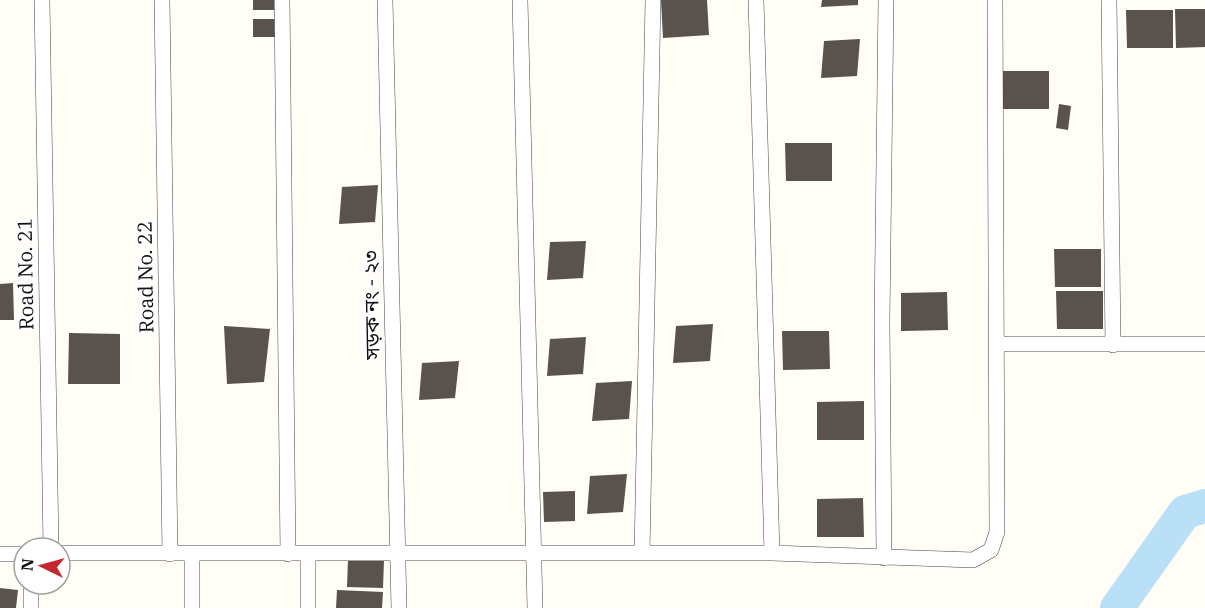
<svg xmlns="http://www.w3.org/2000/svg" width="1205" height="608" viewBox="0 0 1205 608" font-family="'IBM Plex Serif','Noto Sans Bengali',serif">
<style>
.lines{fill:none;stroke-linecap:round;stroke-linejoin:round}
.river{stroke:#b9e0f7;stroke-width:34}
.building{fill:#5a524d}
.street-casing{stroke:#444;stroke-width:16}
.street{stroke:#fff;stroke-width:15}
.labels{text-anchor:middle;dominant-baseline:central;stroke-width:6;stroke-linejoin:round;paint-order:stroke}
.street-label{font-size:20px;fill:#111;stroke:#fff}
</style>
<rect width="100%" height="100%" fill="#fffdf5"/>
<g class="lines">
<path class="river" d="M1117,608L1185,512L1205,506"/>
</g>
<path class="building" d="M253,0H279V10H253Z
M661,0H707L709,35L663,38Z
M822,0H858V5L821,7Z
M1175,9H1205V47L1176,48Z
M1126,10H1173V48H1127Z
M253,19H278L279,37H253Z
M860,39L857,76L821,78L824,41Z
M1002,71H1049V109H1003Z
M1059,104L1071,106L1068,130L1056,128Z
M785,143H832V181H786Z
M378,185L375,222L339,224L342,187Z
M586,241L583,278L547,280L550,242Z
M1054,249H1101V287H1055Z
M13,283L14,320H0V284Z
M1056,291H1103V329H1057Z
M947,292L948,330L901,331V293Z
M713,324L710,361L673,363L676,326Z
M224,326L270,329L264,382L227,384Z
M782,331H829L830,369L783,370Z
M69,333L120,334V384H68Z
M586,337L583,374L547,376L550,339Z
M459,361L455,398L419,400L422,363Z
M632,381L629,419L592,421L596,383Z
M864,401V440H817V402Z
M627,474L623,512L587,514L590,476Z
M575,491V521L544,522L543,492Z
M863,498L864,537H817V499Z
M348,559L384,560L383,588L347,587Z
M0,588L18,590L16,608H0Z
M337,590L383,592L382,608H336Z"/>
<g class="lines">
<g class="street-casing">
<path id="street" d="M42,0L51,548
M162,0L170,554
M282,0L288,554
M385,0L399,608
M520,0L535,608
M756,0L772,553
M1109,0L1113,345
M998,344H1205
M60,553H772L973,560L991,550L997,532L995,0
M642,553L653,0
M0,554H24
M308,554V608
M884,558L882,321L886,0
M31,584V608
M192,608V553"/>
</g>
<use href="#street" class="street"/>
</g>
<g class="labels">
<g class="street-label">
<text transform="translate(25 274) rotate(-91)">Road No. 21</text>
<text transform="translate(145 277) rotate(-91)">Road No. 22</text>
<text transform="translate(371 305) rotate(-91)">সড়ক নং - ২৩</text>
</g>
</g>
<g transform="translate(42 566) rotate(275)"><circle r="28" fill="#ffffff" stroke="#a0a0a0" stroke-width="1.5"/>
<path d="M0-4.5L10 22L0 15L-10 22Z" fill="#c4262e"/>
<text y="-9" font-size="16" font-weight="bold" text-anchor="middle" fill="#111111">N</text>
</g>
</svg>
